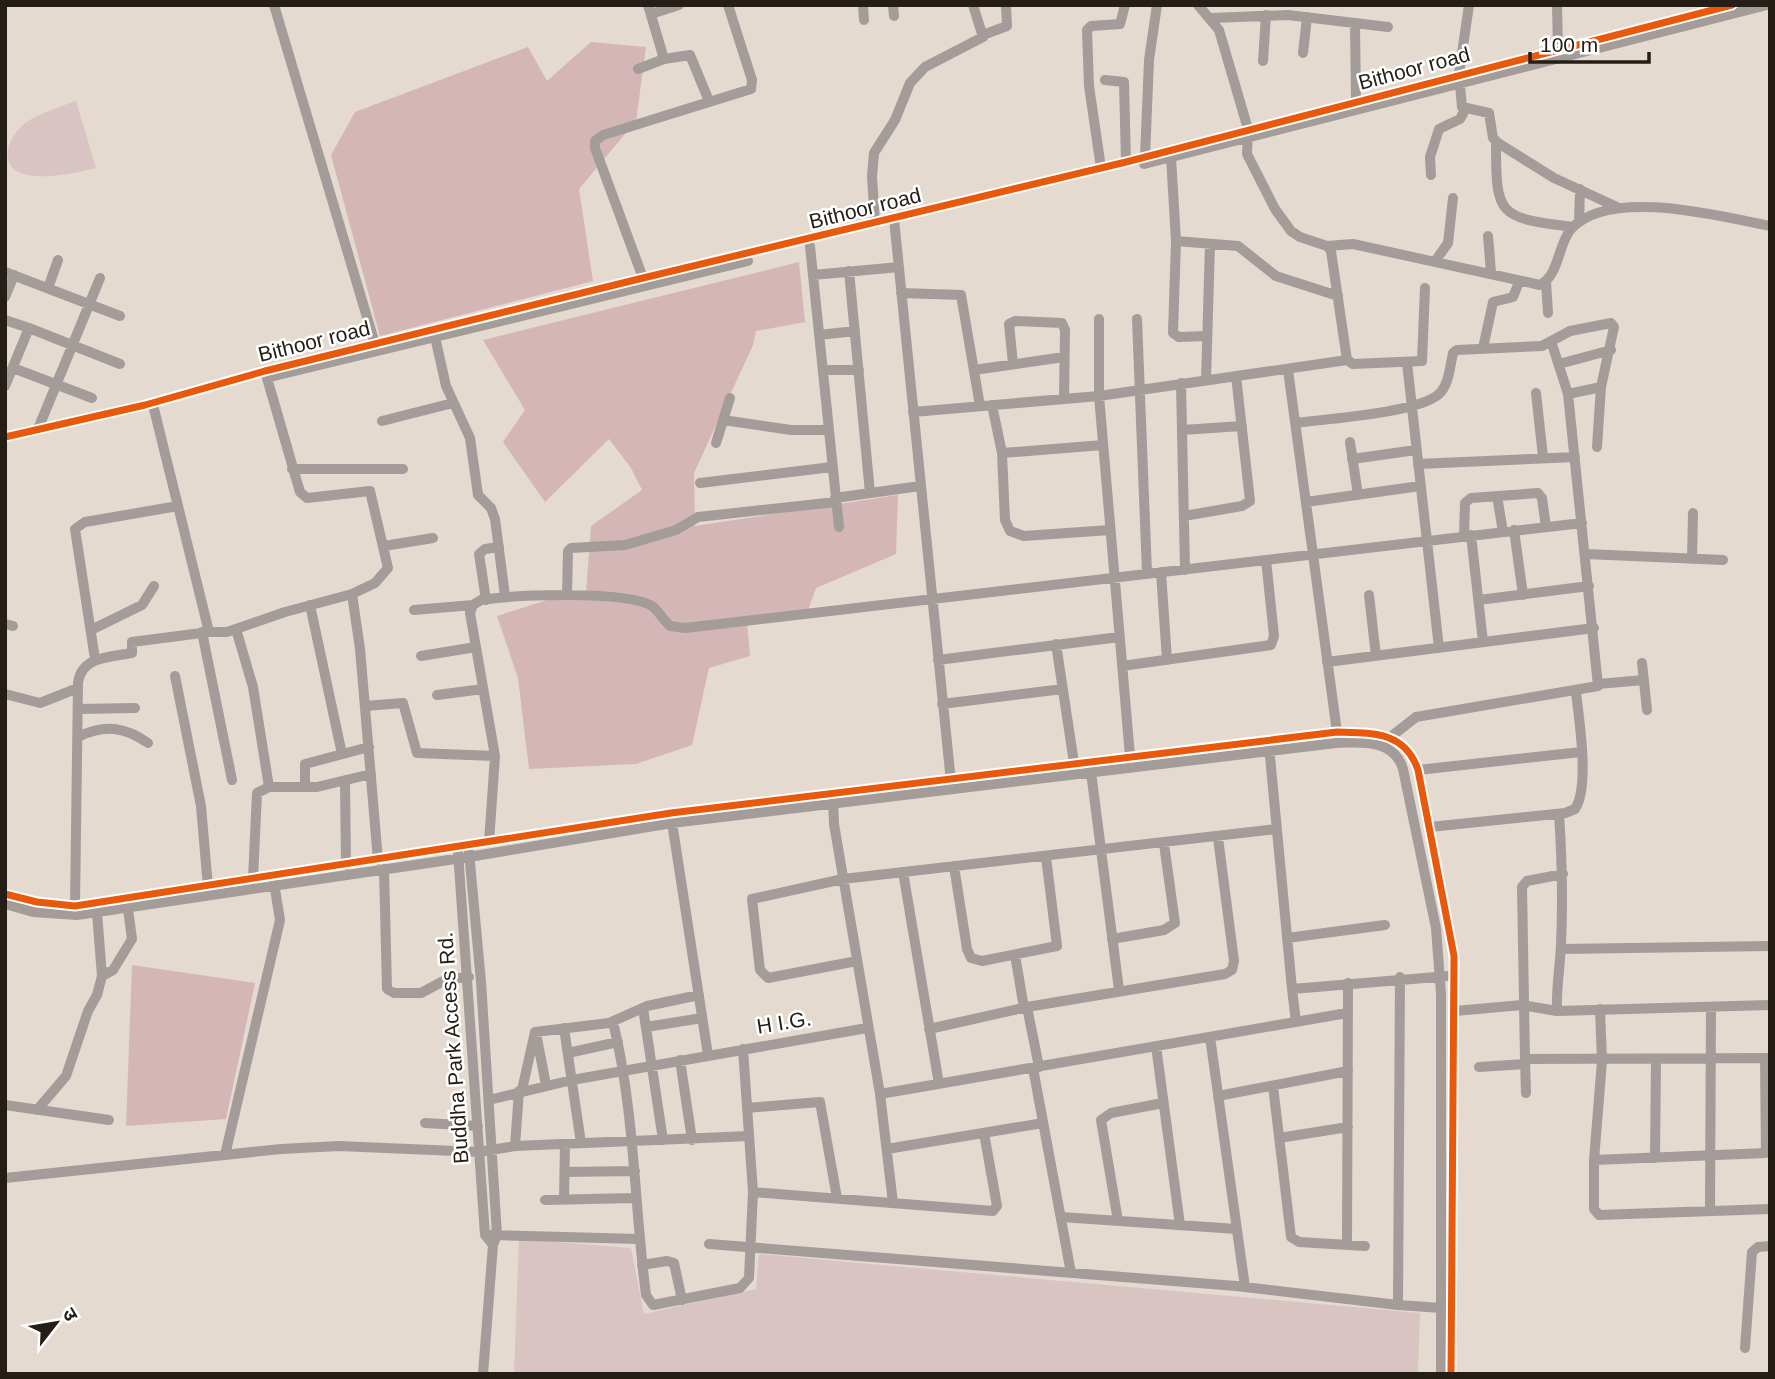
<svg xmlns="http://www.w3.org/2000/svg" width="1775" height="1379" viewBox="0 0 1775 1379" font-family="Helvetica,'Noto Sans Devanagari',sans-serif">
<style>
.green{fill:#dac4c3}
.forest{fill:#d4b6b7}
.lines{fill:none;stroke-linecap:round;stroke-linejoin:round}
.minor{stroke:#a39c99;stroke-width:10}
.cycleway-casing{stroke:#fff;stroke-width:11}
.cycleway{stroke:#e8590c;stroke-width:7}
.labels{text-anchor:middle;dominant-baseline:central;stroke-width:5;stroke-linejoin:round;paint-order:stroke}
.street-label{font-size:21px;fill:#241e16;stroke:#fff}
</style>
<rect width="100%" height="100%" fill="#e4dacf"/>
<path class="green" d="M76,101L96,168C77,173 1,191 8,150C10,139 17,130 25,123C40,113 59,107 76,101Z
M519,1239L631,1248L644,1314L756,1289L759,1254L1420,1313L1418,1374H514Z"/>
<path class="forest" d="M591,42L646,47L636,121L579,189L593,281L380,336L331,155L355,112L528,47L547,81Z
M799,262L805,322L756,331L753,345L694,473L695,526L898,495L896,554L816,588L807,613L747,622L750,656L709,668L692,745L636,764L529,769L518,678L497,616L563,595L586,593L591,526L642,490L631,468L609,439L545,502L503,442L525,410L483,340Z
M132,965L255,983L226,1119L126,1126Z"/>
<g class="lines">
<path class="minor" d="M274,5L375,344
M648,5L664,59
M863,5L864,20
M893,5L894,16
M1469,5L1459,74L1462,107L1489,113L1493,138L1498,143L1554,178L1617,207
M1557,5L1558,49
M651,14L679,5
M1211,18L1288,15L1388,27
M1355,23L1356,102
M983,35L1007,26L1006,5
M1303,53L1307,17
M1263,61L1266,15
M638,69L664,59L690,55L709,101
M1105,80L1124,82L1126,162
M1496,142C1496,215 1497,218 1573,227
M1145,157L1149,60L1157,5
M1171,157L1176,241L1173,333L1179,337L1207,336
M1144,164L1767,5
M1101,168L1089,86L1087,30L1091,26L1120,24L1125,5
M1431,175L1430,157L1439,129L1460,119L1465,110
M894,219L951,782
M1579,222L1580,189
M875,223L872,177L874,153L895,120L910,83L925,67L983,37L973,5
M1488,236L1491,272
M1176,241L1238,246L1276,276L1338,296
M810,246L839,527
M1327,246L1353,244L1540,285C1559,276 1558,244 1571,229C1609,187 1720,216 1770,226
M1436,260L1448,243L1453,198
M849,271L870,493
M5,272L120,316
M813,275L899,267
M643,278L595,148V141L603,135L751,89L752,80L728,5
M1546,282L1548,313
M48,288L58,260
M901,293L961,295L980,406
M5,297L14,275
M1099,319V396L1130,756
M1137,319L1147,573
M5,320L29,328L5,386
M29,328L120,364
M819,335L855,331
M435,337L446,386L470,438L478,495L491,508L495,519L505,596
M1483,348L1493,302L1513,297L1519,282
M1347,360L1353,364L1422,361L1425,288
M1407,363L1439,648
M1013,364L1009,324L1015,321L1062,323L1065,330L1064,399
M1559,364L1611,350
M13,368L92,398
M823,370H859
M974,370L1064,357
M1288,370L1337,732
M270,377L748,261
M1206,380L1210,244
M1181,383L1185,570
M1536,393L1543,457
M1568,394L1601,387
M992,405L1002,453L1005,520L1010,531L1024,536L1110,530
M913,412L1099,396L1347,360L1331,251L1327,246L1300,237L1291,231L1275,209L1247,154L1248,129L1219,30L1198,5
M723,420L791,430H829
M382,421L453,403
M1295,423C1326,419 1418,413 1439,394C1449,385 1450,366 1453,353L1457,350L1542,346L1570,331L1611,323L1614,327L1601,387L1597,447
M38,429L100,278
M1182,430L1242,426
M5,437L145,405L265,371L643,278L1126,162L1732,5
M1350,442L1358,495
M716,443L730,398
M1002,453L1103,445
M1352,459L1416,450
M1418,464L1575,457
M292,469H403
M700,483L832,467
M1497,496L1503,532
M835,498L920,486
M1306,502L1420,486
M1184,516L1242,506L1250,501L1236,376
M1514,530L1523,595
M1471,535L1483,642
M1464,536L1465,503L1471,498L1538,493L1542,498L1546,527
M384,546L433,538
M1586,554L1723,560
M1692,559L1693,513
M1161,572L1167,660
M352,594L360,649L378,860
M567,595L568,551L571,548L625,545L676,530L698,517L836,502
M1369,595L1376,656
M486,600L479,554L485,549L499,547
M1479,600L1589,586
M310,605L342,754
M414,610L473,605
M5,624L13,626
M236,629L253,687L269,787H317L371,774
M91,630L142,605L154,586
M202,632L232,780
M209,632H227L285,612L352,594L375,583L388,568L370,491L307,498L300,492L267,378
M1056,644L1074,763
M421,656L476,647
M95,659L75,529L85,522L178,506L153,405
M938,660L1119,637
M1327,662L1594,628
M1642,663L1647,710
M1122,666L1271,645L1274,636L1266,560
M175,676L201,806L208,887
M1598,684L1644,680
M5,694L40,703L78,688
M437,695L483,689
M942,704L1063,689
M365,706L403,703L417,753L495,756
M79,709L135,708
M80,736C105,724 125,727 148,743
M1388,739L1416,717L1598,686L1568,394L1551,341
M1269,746L1292,989L1448,976
M1418,770L1581,752
M1091,772L1119,990
M345,782L346,865
M305,786V764L369,747
M833,797L834,824L880,1094L893,1203
M671,816L708,1055
M1430,827L1565,813L1575,809C1590,786 1579,720 1576,692
M489,842L495,756L470,613L473,605L481,600C514,595 625,590 652,606C659,611 663,620 670,626L685,628L1582,523
M458,852L485,1235L493,1245
M469,852L481,982L497,1235L493,1245L483,1374
M954,866L967,949L971,958L982,961L1057,946L1046,857
M384,869L387,989L394,993H421L447,979L469,977
M903,872L939,1084
M1563,874L1527,881L1522,887L1525,1059L1770,1058
M253,879L257,793L269,787
M5,894L37,902L75,906L671,813L1337,732C1372,733 1405,731 1418,770L1454,956L1451,1374
M5,904L33,912L77,915L469,857L672,823L1336,743C1362,742 1394,739 1403,769L1436,928L1441,994V1374
M75,906L78,683C81,656 111,657 132,653V642L209,632L178,506
M1287,938L1385,925
M1112,939L1164,930L1175,923L1164,844
M1561,949L1770,946
M1015,955L1024,1008
M857,961L768,978L760,970L752,899L843,879L1276,829
M102,976L113,970L132,939L128,909
M1292,989L1296,1022
M1027,1007L1039,1067
M643,1008L663,1140
M1600,1009L1602,1061L1594,1160L1766,1153L1765,1058
M1455,1011L1522,1005L1557,1011L1770,1005
M1557,1011C1556,988 1560,968 1561,945C1563,901 1562,858 1559,814
M613,1022C635,1112 634,1204 646,1295L653,1305L740,1288L749,1278L753,1192L743,1049
M646,1027L702,1018
M564,1028L581,1143
M929,1029L1027,1007L1225,974L1232,970L1234,961L1218,838
M536,1033L546,1085
M1210,1037L1245,1287
M1156,1046L1180,1225
M568,1053L618,1042
M1525,1059L1526,1093
M680,1060L692,1140
M1479,1067L1525,1064
M1033,1068L1071,1273
M1273,1086L1291,1237L1299,1242L1365,1246
M522,1090L535,1032L609,1023L647,1006L699,995
M880,1094L1347,1013
M1218,1096L1348,1071
M489,1100L572,1080L867,1028
M5,1105L109,1120
M747,1108L820,1102L837,1198
M37,1110L66,1076L88,1011L97,995L102,976L97,913
M425,1123L478,1126
M1279,1138L1348,1127
M515,1146L519,1091
M887,1149L1043,1123
M225,1155L280,920L274,883
M1655,1158L1656,1060
M1594,1160V1209L1599,1215L1770,1209
M565,1172L635,1171
M5,1178L281,1149L339,1146L479,1152L515,1146L749,1136
M753,1192L993,1211L997,1206L984,1133
M564,1199L565,1144
M545,1200L634,1198
M1710,1211L1711,1007
M1061,1217L1237,1229
M1118,1221L1101,1120L1111,1113L1163,1103
M491,1235L639,1239
M709,1244L1236,1286L1398,1305L1400,977
M1347,1245L1348,983
M642,1265L667,1261L674,1263L682,1300
M1398,1305L1442,1308
M1745,1348L1752,1252L1758,1247L1770,1246"/>
<g class="cycleway-casing">
<path id="cycleway" d="M5,437L145,405L265,371L643,278L1126,162L1732,5
M5,894L37,902L75,906L671,813L1337,732C1372,733 1405,731 1418,770L1454,956L1451,1374"/>
</g>
<use href="#cycleway" class="cycleway"/>
</g>
<g class="labels">
<g class="street-label">
<text transform="translate(1414 68) rotate(-15)">Bithoor road</text>
<text transform="translate(865 208) rotate(-14)">Bithoor road</text>
<text transform="translate(314 341) rotate(-14)">Bithoor road</text>
<text transform="translate(784 1022) rotate(-9)">H I.G.</text>
<text transform="translate(453 1048) rotate(-94)">Buddha Park Access Rd.</text>
</g>
</g>
<rect width="1775" height="1379" fill="none" stroke="#241e16" stroke-width="14"/>
<g transform="translate(56 1323) rotate(59)" stroke="#ffffff" stroke-width="5" paint-order="stroke">
<path d="M0-5L12 26L0 18L-12 26Z" fill="#241e16"/>
<text y="-10" font-size="19" font-weight="bold" text-anchor="middle" fill="#241e16">उ</text>
</g>
<path d="M1530 52v10h119v-10" fill="none" stroke="#241e16" stroke-width="3.5"/>
<text x="1540" y="52" font-size="21" fill="#241e16" stroke="#ffffff" stroke-width="5" paint-order="stroke">100 m</text>
</svg>
